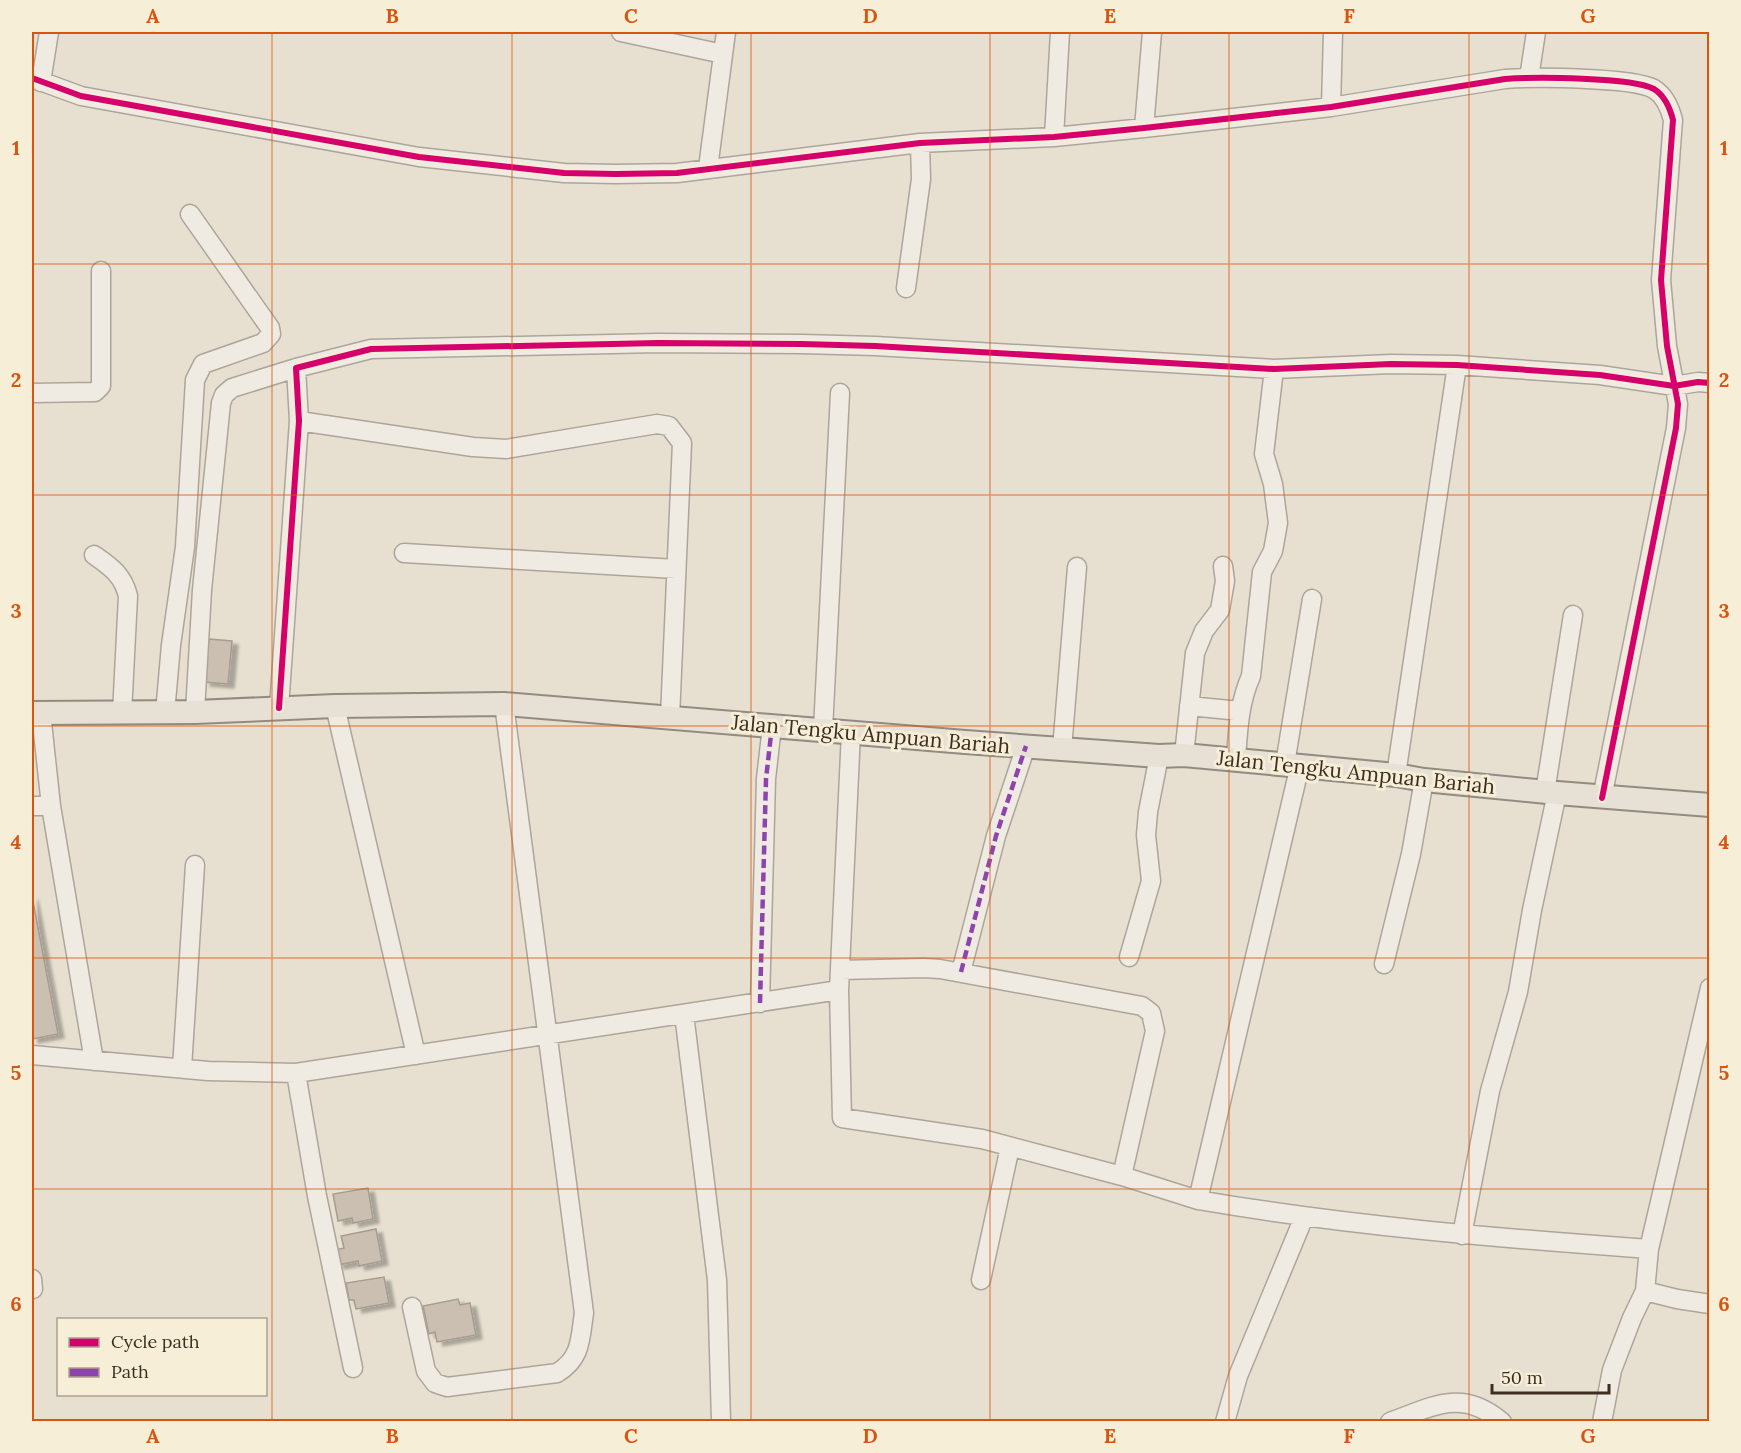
<svg xmlns="http://www.w3.org/2000/svg" width="1741" height="1453" viewBox="0 0 1741 1453" font-family="Lora,serif">
<style>
.building{fill:#cbbfb2;stroke:#a89c90;stroke-width:1.5;filter:url(#shadow)}
.lines{fill:none;stroke-linecap:round;stroke-linejoin:round}
.minor-casing{stroke:#ada599;stroke-width:21}
.major-casing{stroke:#928b80;stroke-width:26}
.minor{stroke:#efebe3;stroke-width:18}
.major{stroke:#e6e1d4;stroke-width:22}
.quiet{stroke:#8e44ad;stroke-width:4.5;stroke-dasharray:9 4.5;stroke-linecap:butt}
.cycleway-casing{stroke:#f7eed8;stroke-width:10}
.cycleway{stroke:#d6006c;stroke-width:6}
.grid{fill:none;stroke:#d7550e;stroke-width:1.5;stroke-opacity:0.55}
.labels{text-anchor:middle;dominant-baseline:central;stroke-width:6;stroke-linejoin:round;paint-order:stroke}
.street-label{font-size:21px;fill:#3d2e20;stroke:#f7eed8}
.neatline{fill:none;stroke:#d7550e;stroke-width:2}
.grid-label{font-size:20px;text-anchor:middle;font-weight:bold;fill:#d7550e}
</style>
<defs>
<filter id="shadow"><feDropShadow dx="6" dy="4" stdDeviation="1.5" flood-color="#0004"/></filter>
</defs>
<rect width="100%" height="100%" fill="#e7e0d1"/>
<path class="building" d="M209,639L232,641L228,684L204,682Z
M32,896L58,1034L32,1039Z
M368,1188L373,1219L353,1223L352,1218L338,1221L333,1194Z
M376,1229L382,1261L359,1266L358,1261L338,1265L335,1250L344,1248L341,1236Z
M384,1277L389,1303L356,1309L354,1300H349L346,1283Z
M458,1299L460,1305L470,1303L476,1335L437,1342L435,1332L429,1334L423,1306Z"/>
<g class="lines">
<g class="minor-casing">
<path id="minor" d="M621,32L723,54
M32,78L81,96L419,157L564,173L616,174L677,173L920,143L1054,137L1144,128L1331,107L1505,79C1534,77 1632,77 1654,89C1665,96 1670,108 1673,120L1661,280L1667,346L1678,404L1676,428L1602,798
M1529,78L1536,32
M41,82L49,32
M1331,107L1333,32
M1144,128L1152,32
M1054,137L1060,32
M708,168L726,32
M906,288L921,179L920,143
M32,393L95,392L101,386V271
M299,421L473,447L506,449L657,424L669,426L682,443L670,717
M404,553L676,569
M94,555C111,567 123,575 128,596L122,714
M335,706L416,1055
M1189,706L1240,711
M279,708L299,421L296,368L371,349L658,343L802,344L875,346L1274,369L1391,364L1457,365L1600,375L1674,386L1698,382L1710,383
M195,712L202,590L221,403L224,395L232,388L296,368
M41,713L51,806L94,1061
M165,713L171,645L185,547L195,380L203,364L263,343L271,334L270,328L190,214
M823,730L840,393
M851,732L839,990L842,1118L982,1139L1122,1176L1198,1200L1300,765
M1062,749L1077,567
M1184,755L1195,653L1204,631L1220,610L1225,581L1223,566
M1236,759C1238,730 1239,703 1251,676L1262,572L1273,551L1278,523L1273,484L1264,454L1274,369
M1285,764L1312,599
M1396,775L1457,365
M1545,792L1573,615
M32,806H51
M1129,957L1151,881L1146,835L1148,812L1159,756
M1384,964L1411,854L1424,780
M840,970L924,968L940,969L1142,1006L1151,1013L1155,1031L1122,1176
M961,972L996,836L1026,746
M1710,988L1649,1249L1645,1291L1677,1299L1710,1304
M760,1003L766,779L772,726
M684,1014L717,1280L721,1422
M32,1055L208,1071L296,1073L839,990
M182,1068L195,865
M296,1073L317,1196L353,1368
M1198,1200C1349,1226 1497,1238 1649,1249
M1462,1235L1490,1091L1518,992L1532,910L1557,793
M32,1279L33,1289
M981,1280L1010,1147
M412,1307L426,1371L435,1383L447,1387L557,1373C582,1358 580,1338 584,1313L504,704
M1225,1422L1238,1376L1304,1217
M1390,1422C1434,1406 1462,1388 1502,1422
M1602,1422L1612,1370L1632,1318L1645,1291"/>
</g>
<g class="major-casing">
<path id="major" d="M32,713L195,712L335,706L504,704L965,742L1159,756L1184,755L1396,775L1424,780L1557,793L1710,805"/>
</g>
<use href="#minor" class="minor"/>
<use href="#major" class="major"/>
<path class="quiet" d="M961,972L996,836L1026,746
M760,1003L766,779L772,726"/>
<g class="cycleway-casing">
<path id="cycleway" d="M32,78L81,96L419,157L564,173L616,174L677,173L920,143L1054,137L1144,128L1331,107L1505,79C1534,77 1632,77 1654,89C1665,96 1670,108 1673,120L1661,280L1667,346L1678,404L1676,428L1602,798
M279,708L299,421L296,368L371,349L658,343L802,344L875,346L1274,369L1391,364L1457,365L1600,375L1674,386L1698,382L1710,383"/>
</g>
<use href="#cycleway" class="cycleway"/>
</g>
<path class="grid" d="M272,32V1422M512,32V1422M751,32V1422M990,32V1422M1229,32V1422M1469,32V1422M32,264H1710M32,495H1710M32,726H1710M32,958H1710M32,1189H1710"/>
<g class="labels">
<g class="street-label">
<text transform="translate(871 734) rotate(5)">Jalan Tengku Ampuan Bariah</text>
<text transform="translate(1356 772) rotate(6)">Jalan Tengku Ampuan Bariah</text>
</g>
</g>
<rect width="1741" height="1453" fill="none" stroke="#f7eed8" stroke-width="66"/>
<rect x="57" y="1318" width="210" height="78" fill="#f7eed8" stroke="#ada18e" stroke-width="1.5"/>
<rect x="69" y="1338" width="30" height="9" fill="#d6006c" stroke="#ada18e" stroke-width="1.5"/>
<text x="111" y="1348" font-size="18" fill="#3d2e20">Cycle path</text>
<rect x="69" y="1368" width="30" height="9" fill="#8e44ad" stroke="#ada18e" stroke-width="1.5"/>
<text x="111" y="1378" font-size="18" fill="#3d2e20">Path</text>
<path d="M1492 1384v9h117v-9" fill="none" stroke="#3d2e20" stroke-width="3"/>
<text x="1501" y="1384" font-size="18" fill="#3d2e20" stroke="#f7eed8" stroke-width="4.5" paint-order="stroke">50 m</text>
<rect x="33" y="33" width="1675" height="1387" class="neatline"/>
<g class="grid-label">
<text x="153" y="23">A</text>
<text x="392" y="23">B</text>
<text x="631" y="23">C</text>
<text x="870" y="23">D</text>
<text x="1110" y="23">E</text>
<text x="1349" y="23">F</text>
<text x="1588" y="23">G</text>
<text x="16" y="155">1</text>
<text x="1724" y="155">1</text>
<text x="16" y="387">2</text>
<text x="1724" y="387">2</text>
<text x="16" y="618">3</text>
<text x="1724" y="618">3</text>
<text x="16" y="849">4</text>
<text x="1724" y="849">4</text>
<text x="16" y="1080">5</text>
<text x="1724" y="1080">5</text>
<text x="16" y="1311">6</text>
<text x="1724" y="1311">6</text>
<text x="153" y="1443">A</text>
<text x="392" y="1443">B</text>
<text x="631" y="1443">C</text>
<text x="870" y="1443">D</text>
<text x="1110" y="1443">E</text>
<text x="1349" y="1443">F</text>
<text x="1588" y="1443">G</text>
</g>
</svg>
